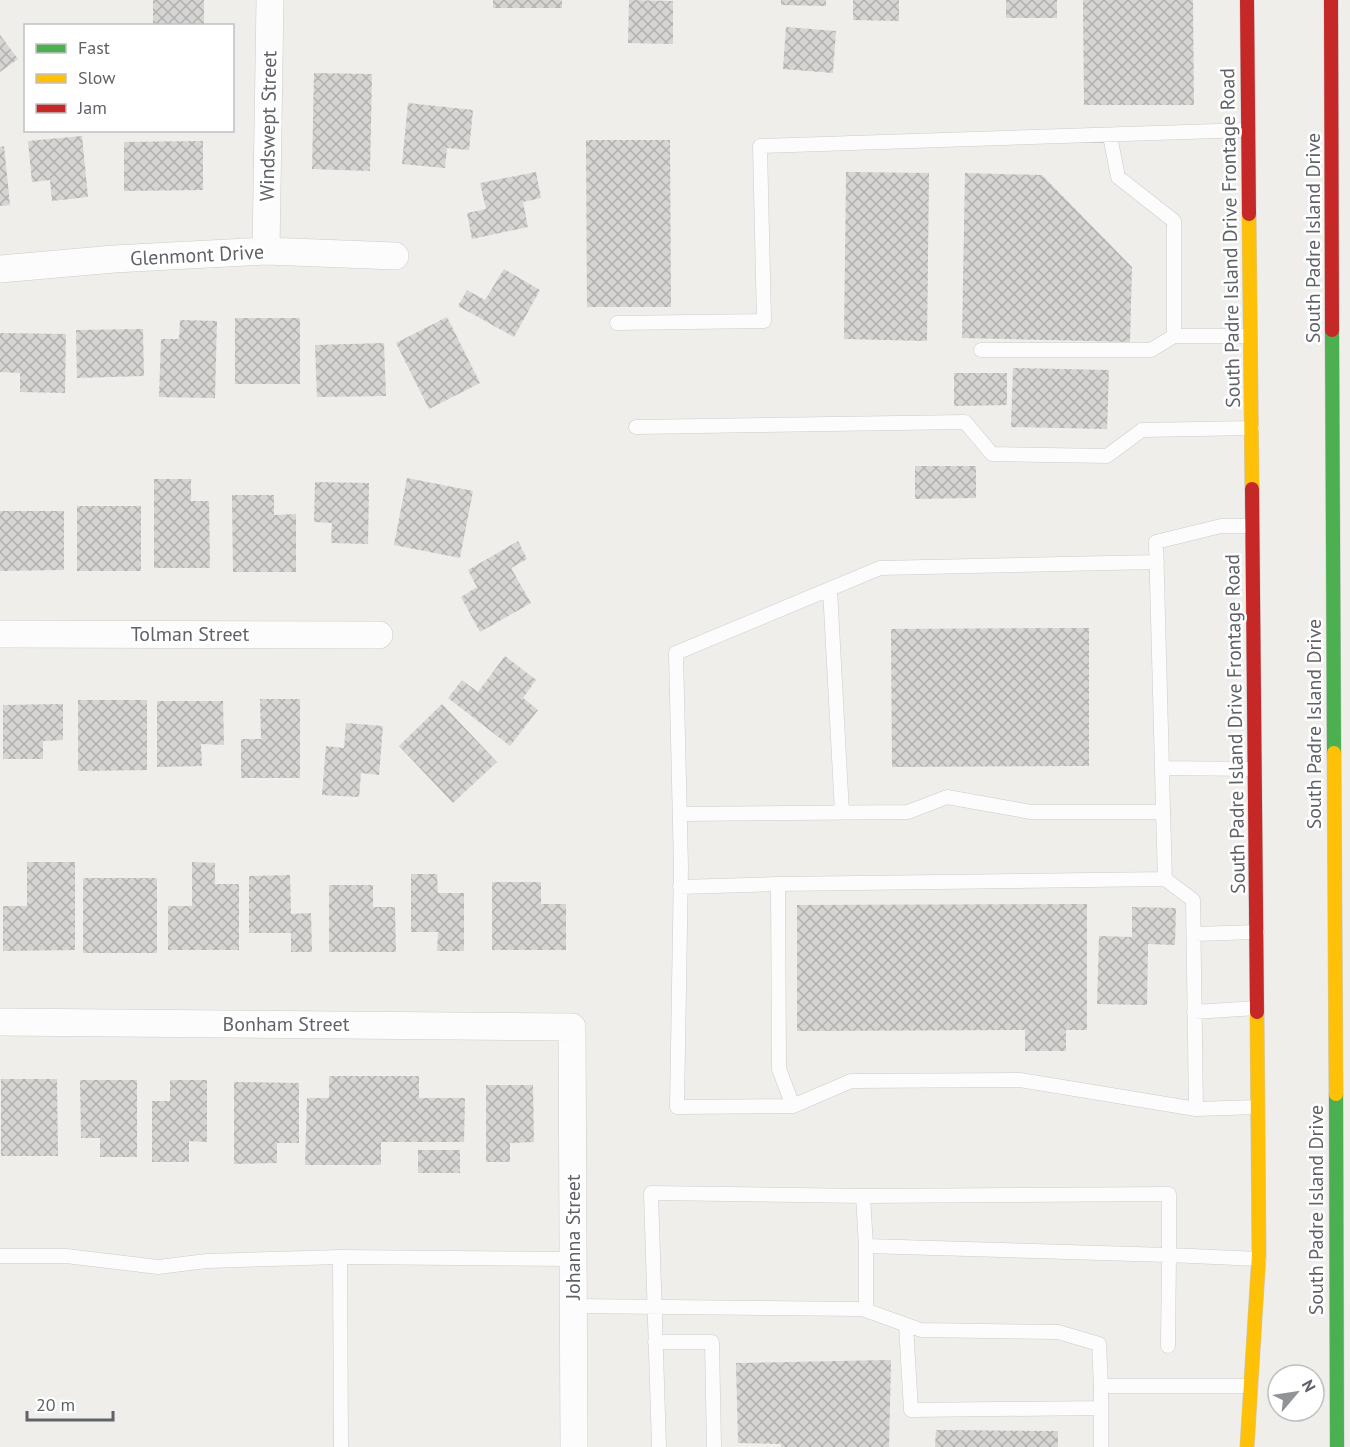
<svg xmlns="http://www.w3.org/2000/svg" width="1350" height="1447" viewBox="0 0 1350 1447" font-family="'PT Sans',sans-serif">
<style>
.building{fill:url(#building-cross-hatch)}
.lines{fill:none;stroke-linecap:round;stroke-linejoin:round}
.lane-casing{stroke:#cbcccc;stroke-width:15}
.street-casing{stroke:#cbcccc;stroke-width:28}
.fast-casing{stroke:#cacacb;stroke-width:15}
.slow-casing{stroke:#cacacb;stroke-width:15}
.jam-casing{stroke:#cacacb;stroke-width:15}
.lane{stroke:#fdfcfc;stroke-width:14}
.street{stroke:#fdfcfc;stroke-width:27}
.fast{stroke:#4caf50;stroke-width:14}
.slow{stroke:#ffc107;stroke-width:14}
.jam{stroke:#c62828;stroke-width:14}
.labels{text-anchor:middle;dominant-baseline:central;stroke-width:5;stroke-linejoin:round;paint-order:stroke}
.street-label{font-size:20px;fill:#5f6368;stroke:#fff}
</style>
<defs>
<pattern id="building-cross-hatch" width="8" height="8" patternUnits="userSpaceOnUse" patternTransform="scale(1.5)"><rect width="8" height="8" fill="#d6d5d3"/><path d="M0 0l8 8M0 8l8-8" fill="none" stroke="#b1b0af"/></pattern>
</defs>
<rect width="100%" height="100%" fill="#efeeea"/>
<path class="building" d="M153,0H204V26H153Z
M493,0H562V8H493Z
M629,0L673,1V44L628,43Z
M781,0H826V6L781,5Z
M853,0H899V21L853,20Z
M1006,0H1057V18H1006Z
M1083,0H1193L1194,105H1084Z
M786,27L836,31L833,73L783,69Z
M0,35L18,59L0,72Z
M314,73L372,74L370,171L312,169Z
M408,103L473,110L469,150L447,148L445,168L402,164Z
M82,136L88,197L52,201L50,180L32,182L28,141Z
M586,140H670L671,307H587Z
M203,141V190L124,191V142Z
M4,146L10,205L0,206V147Z
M536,172L541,198L523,202L528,227L472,239L467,213L486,209L480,183Z
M846,172L929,173L927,341L844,339Z
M965,173L1042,175L1132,267L1130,342L962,338Z
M504,269L540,290L514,337L458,306L467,290L485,300Z
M447,317L480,383L429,409L396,343Z
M235,318H300V384H235Z
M180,320L217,321L215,398L159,397L161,339H179Z
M143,329L144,376L77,378L76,330Z
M0,333L66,334L65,393L20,392V373L0,372Z
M384,343L386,396L317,397L315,345Z
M1013,368L1109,370L1107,429L1011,427Z
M954,373H1007V405L954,406Z
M915,466H976V498L915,499Z
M407,478L473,491L460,558L394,545Z
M154,479H191V501H209L210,568H154Z
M315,482L369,483L368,544L331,543L332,523L314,522Z
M232,495H274V515L296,514V572H233Z
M77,506H141V571H77Z
M0,511H64V570L0,571Z
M518,541L527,559L511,568L531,603L480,632L461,597L477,587L468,570Z
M1089,628V766L892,767L891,629Z
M505,656L536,680L523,698L538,710L510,746L448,698L462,680L478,692Z
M260,699H300V778H241V739H261Z
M78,700H147V770L78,771Z
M157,701H223L224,745L201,744L202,766L157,767Z
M63,704V740L43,741V759H3V705Z
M442,704L497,762L453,803L399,746Z
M346,723L383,726L379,775L361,773L359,797L322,795L326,746L344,748Z
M27,862H75V950L3,951V906H27Z
M192,862L215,863V884H239V950H168V906H192Z
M411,874H437L438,893H464V951H437L438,932H411Z
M290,875L291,914L311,913L312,952H291V933H249V876Z
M83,878H157V953H83Z
M492,882H541V904H566V950H492Z
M329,885H373V907H395L396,952H329Z
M1087,904V1030H1066V1051H1025V1030L797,1031V905Z
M1132,907L1176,908L1175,945L1148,944L1147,1005L1097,1004L1099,936L1132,937Z
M329,1076H419V1098H465L464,1142H381V1165H305L307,1098H329Z
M1,1079H57L58,1156H1Z
M80,1080H137V1157H100V1138H81Z
M170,1080H207V1142L189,1141V1162H152V1101H170Z
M234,1082L299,1083V1143H277V1163L234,1164Z
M486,1085H533L534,1142L510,1143V1162H486Z
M418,1150H460V1173H418Z
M891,1360L889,1447H781V1444L738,1443L736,1363Z
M936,1430L1058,1431V1447H935Z"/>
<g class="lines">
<g class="lane-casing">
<path id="lane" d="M1110,136L1118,177L1174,221V336H1248
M617,323L764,321L760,146L1248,130
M981,350H1151L1174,336
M636,427L965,422L992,454L1107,456L1142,430L1252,428
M1252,526H1221L1156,542L1162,768L1254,769
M830,589L842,813
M1163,812L1165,879
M680,814L908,812L947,797L1031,812H1163L1162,768
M680,887L778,884
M1194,934L1257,932
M1194,1012L1257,1008
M793,1106L779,1069L778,884L1165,879L1193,900L1196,1109L1020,1080L851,1081L793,1106L677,1107L681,867L676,653L880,568L1157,562
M1196,1109L1257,1107
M0,1256H66L158,1267L207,1261L340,1257
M573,1306L862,1309L921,1330L1058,1332L1099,1344L1101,1386H1251
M866,1310V1246
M906,1325L911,1410L1101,1408
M655,1342H712L714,1447
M1168,1346L1169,1255L1259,1259
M1101,1386V1447
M341,1447L340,1257L573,1259
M659,1447L651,1193L863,1196L866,1246L1169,1255V1194L863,1196"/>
</g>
<g class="street-casing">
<path id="street" d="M266,251L270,0
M0,269L114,259L266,251L395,256
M0,634L379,635
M0,1022L572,1027L574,1447"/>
</g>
<g class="fast-casing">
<path id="fast" d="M1332,330L1334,753
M1336,1094L1337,1447"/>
</g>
<g class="slow-casing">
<path id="slow" d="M1249,214L1252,489
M1334,753L1336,1094
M1247,1447L1259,1254L1257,1012"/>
</g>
<g class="jam-casing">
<path id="jam" d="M1247,0L1249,214
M1331,0L1332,330
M1252,489L1257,1012"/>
</g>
<use href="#lane" class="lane"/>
<use href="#street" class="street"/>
<use href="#fast" class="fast"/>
<use href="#slow" class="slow"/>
<use href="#jam" class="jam"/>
</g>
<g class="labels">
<g class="street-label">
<text transform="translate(268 126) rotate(-89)">Windswept Street</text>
<text transform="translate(1230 238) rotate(-91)">South Padre Island Drive Frontage Road</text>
<text transform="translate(1313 238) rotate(-90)">South Padre Island Drive</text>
<text transform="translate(197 255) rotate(-3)">Glenmont Drive</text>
<text x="190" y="634">Tolman Street</text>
<text transform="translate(1235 724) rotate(-91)">South Padre Island Drive Frontage Road</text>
<text transform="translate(1314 724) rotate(-90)">South Padre Island Drive</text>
<text x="286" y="1024">Bonham Street</text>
<text transform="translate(1316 1210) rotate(-90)">South Padre Island Drive</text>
<text transform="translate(573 1237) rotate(-90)">Johanna Street</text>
</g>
</g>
<rect x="24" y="24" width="210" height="108" fill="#ffffff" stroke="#bfc1c3" stroke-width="1.5"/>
<rect x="36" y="44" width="30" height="9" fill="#4caf50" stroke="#bfc1c3" stroke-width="1.5"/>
<text x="78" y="54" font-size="18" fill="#5f6368">Fast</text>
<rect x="36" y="74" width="30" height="9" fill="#ffc107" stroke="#bfc1c3" stroke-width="1.5"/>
<text x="78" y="84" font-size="18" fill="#5f6368">Slow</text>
<rect x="36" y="104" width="30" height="9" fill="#c62828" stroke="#bfc1c3" stroke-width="1.5"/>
<text x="78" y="114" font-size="18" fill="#5f6368">Jam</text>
<g transform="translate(1296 1393) rotate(61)"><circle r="28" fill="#ffffff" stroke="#bfc1c3" stroke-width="1.5"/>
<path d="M0-4.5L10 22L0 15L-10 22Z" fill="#919496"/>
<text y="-9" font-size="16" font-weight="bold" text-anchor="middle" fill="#5f6368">N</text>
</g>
<path d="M27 1411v9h86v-9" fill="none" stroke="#5f6368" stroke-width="3"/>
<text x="36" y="1411" font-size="18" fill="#5f6368" stroke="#ffffff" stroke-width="4.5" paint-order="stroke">20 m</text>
</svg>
